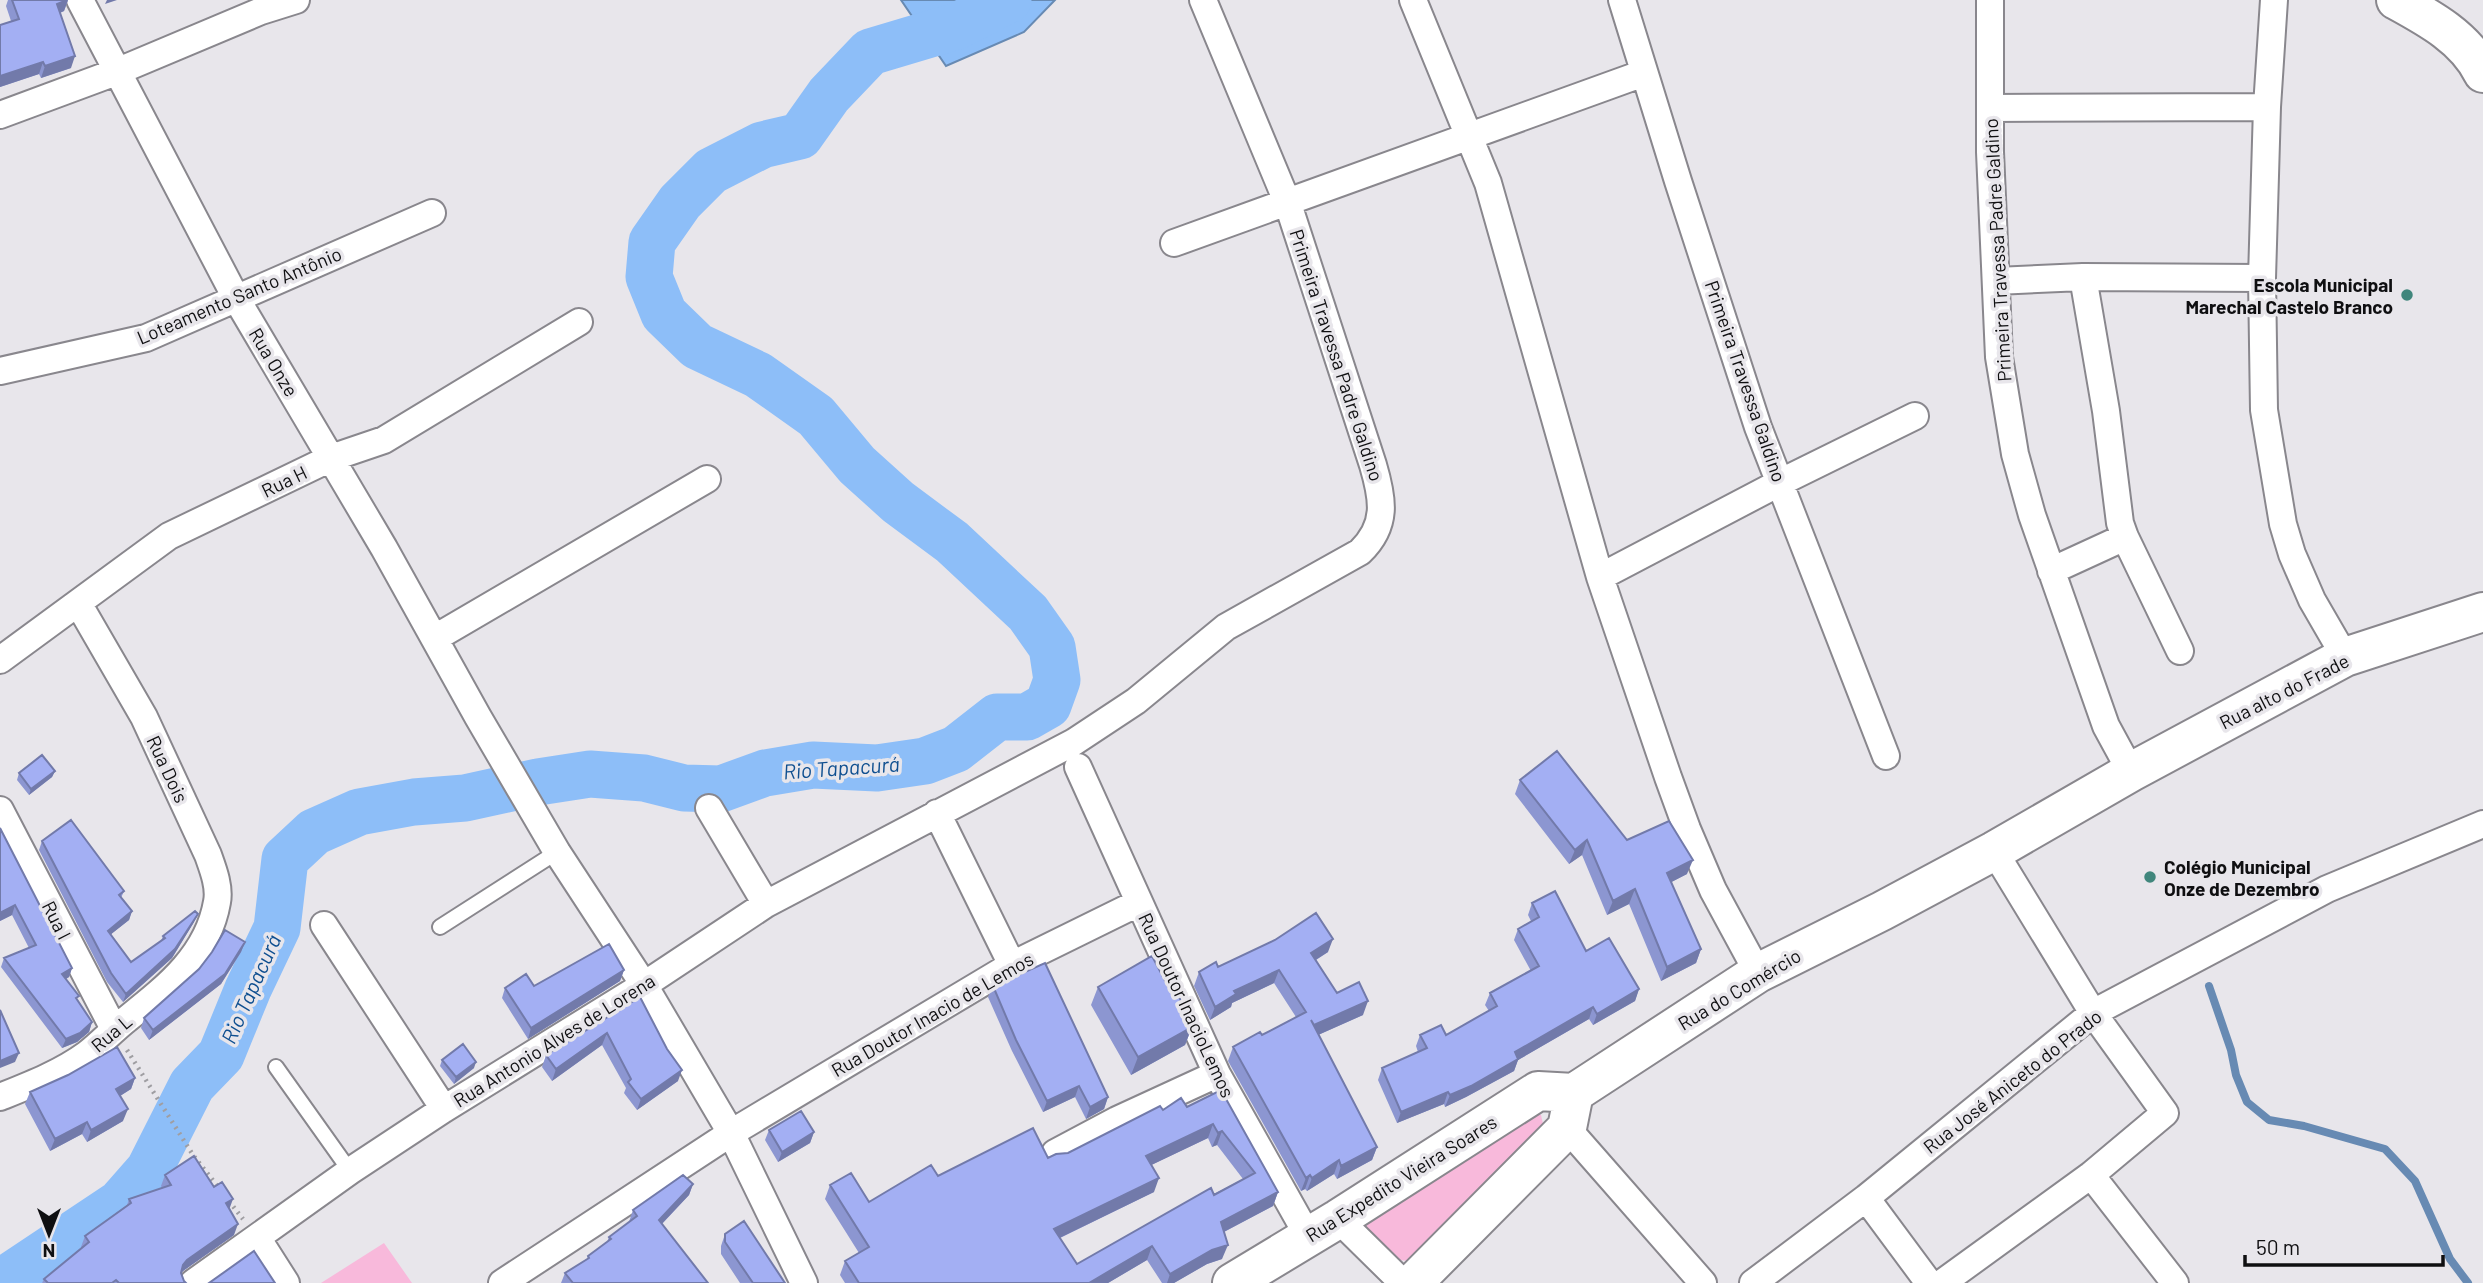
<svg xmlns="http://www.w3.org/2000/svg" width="2483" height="1283" viewBox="0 0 2483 1283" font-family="Barlow,sans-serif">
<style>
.green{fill:#f8b9db}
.water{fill:#8dbef8;stroke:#678ab3;stroke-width:2}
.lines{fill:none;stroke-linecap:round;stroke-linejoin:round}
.stream{stroke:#678ab3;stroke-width:8}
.river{stroke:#8dbef8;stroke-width:47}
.lane-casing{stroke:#89878d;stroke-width:18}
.street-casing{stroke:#89878d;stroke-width:30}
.secondary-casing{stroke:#89878d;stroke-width:42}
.path{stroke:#9f9ea2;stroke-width:4.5;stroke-dasharray:2 5;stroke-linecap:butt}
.lane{stroke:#fff;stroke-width:14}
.street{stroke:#fff;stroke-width:26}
.secondary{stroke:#fff;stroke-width:38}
.wall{fill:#8c96d1;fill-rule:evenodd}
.shaded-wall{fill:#727aaa}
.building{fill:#a3aff3;stroke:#727aaa;stroke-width:2;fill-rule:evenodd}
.poi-dot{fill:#40867c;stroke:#e8e6eb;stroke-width:2.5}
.labels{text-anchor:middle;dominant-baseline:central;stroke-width:7;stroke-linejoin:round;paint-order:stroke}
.street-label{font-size:19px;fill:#0f0f11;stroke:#e8e6eb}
.poi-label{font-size:19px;font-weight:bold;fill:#0f0f11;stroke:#e8e6eb;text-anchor:end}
.water-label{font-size:21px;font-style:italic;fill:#0f4f90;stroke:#e8e6eb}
</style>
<rect width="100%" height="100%" fill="#e8e6eb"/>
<path class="green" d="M1532,1112L1541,1115L1543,1124L1542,1131L1411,1261L1398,1260L1368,1230L1366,1223Z
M384,1243L412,1283H321Z"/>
<path class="water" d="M901,0H1055L1024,32L946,66Z"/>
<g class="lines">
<path class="stream" d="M2209,986L2231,1050L2236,1075L2247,1102L2269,1120L2304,1126L2385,1149L2415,1181L2450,1259L2468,1283"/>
<path class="river" d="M0,1283L120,1203L149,1170L192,1085L221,1055L248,989L277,928L285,859L314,832L359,812L414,802L465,798L538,782L590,774L644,778L684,788L721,789L765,773L813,765L877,768L925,761L956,749L997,717H1027L1048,705L1057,680L1052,647L1028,613L952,542L898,502L857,465L816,416L758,375L697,346L664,314L649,277L652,242L680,202L711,171L762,145L800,136L829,95L870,52L957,26L1008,0"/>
<g class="lane-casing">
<path id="lane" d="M440,927L557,852
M276,1067L350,1171"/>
</g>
<g class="street-casing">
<path id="street" d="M80,0L236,298L384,548L478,717L557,852L644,985L731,1133L804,1283
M1413,0L1488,183L1600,577L1668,777L1687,829L1713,890L1758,973
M1622,0L1678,181L1758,427L1886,756
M1990,0V152L1999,357L2015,454L2032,515L2106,726L2131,772
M2274,0L2267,107L2262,278L2264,410L2283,524L2292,554L2312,600L2345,657
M1990,108L2267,107
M0,115L116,72L261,11L296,0
M1174,243L1644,73
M2083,277L2106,411L2120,523L2125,537L2180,651
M1996,281L2083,277L2262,278
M0,371L146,338L432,213
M2051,571L2125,537
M1600,577L1781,482L1915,416
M435,638L707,479
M0,660L169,536L331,458L384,440L579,322
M1078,767L1217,1074L1308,1236
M709,808L766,904
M0,810L114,1029
M937,813L1012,965
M324,925L444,1109
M0,1097C30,1085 61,1073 87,1054C101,1043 113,1030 127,1019C167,987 208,955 217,902C220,887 213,869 208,855L144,717L78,603
M1567,1128L1703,1283
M1055,1153L1117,1120L1217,1074
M2091,1175L2175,1283
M1866,1198L1929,1283
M1338,1219L1403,1283
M258,1239L286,1283
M193,1283L350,1171L444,1109L644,985L766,904L1074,742L1136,701L1226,627L1360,552C1388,525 1383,499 1373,465L1288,204L1203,0
M502,1283L731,1133L1012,965L1138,903
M1753,1283L1866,1198L2093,1013L2327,889L2483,824
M1942,1283L2091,1175L2165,1113L2093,1013L1994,851"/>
</g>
<g class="secondary-casing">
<path id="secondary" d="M2396,0C2429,18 2466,38 2483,73
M1232,1283L1338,1219L1538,1091L1574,1093
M1413,1283L1567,1128L1574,1093L1758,973L1882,911L1994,851L2131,772L2345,657L2483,612"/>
</g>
<path class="path" d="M127,1050L193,1155L219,1188
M229,1201L243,1219"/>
<use href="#lane" class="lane"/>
<use href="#street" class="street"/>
<use href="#secondary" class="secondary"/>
</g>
<path class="wall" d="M8,0H68L64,11L60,13L71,68L41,78L39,74L0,87V25L11,21L6,6Z
M55,771L52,777L29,795L17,780L19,773Z
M1520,780L1687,874L1671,882L1701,949L1696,963L1661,981L1629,904L1607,915L1582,855L1569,864L1515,794Z
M0,828L72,968L69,977L66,979L77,1001L92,1022L89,1032L77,1042L62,1048L1,967L4,958L29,948L12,915L0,921Z
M42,841L124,891L121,898L132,911L129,920L111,934L131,962L161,941L163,936L194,922L172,958L123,1002L107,982L39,850Z
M1532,903L1586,951L1639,989L1635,1001L1593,1025L1589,1019L1518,1060L1514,1071L1466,1097L1445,1107L1444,1104L1397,1123L1378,1080L1382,1068L1418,1052L1416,1046L1420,1035H1446L1489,1011L1485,1005L1490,993L1531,971L1514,940L1518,929L1531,921L1528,915Z
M1275,940L1328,952L1316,960L1337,993L1363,1015L1318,1035L1377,1147L1372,1160L1337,1179L1334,1174L1307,1191L1305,1189L1301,1191L1228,1061L1233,1047L1262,1035L1296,1017L1274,983L1232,1003L1231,1007L1210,1020L1194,986L1199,972L1218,967Z
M245,942L241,952L221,984L149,1040L141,1028L144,1018Z
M624,970L620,981L528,1039L502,998L505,988L534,986Z
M993,986L1108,1097L1104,1109L1086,1119L1075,1097L1043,1112L1012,1051L988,997Z
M1098,987L1192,1027L1185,1045L1131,1075L1091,1005Z
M640,997L678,1081L637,1110L624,1093L626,1088L602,1045L552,1081L542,1067L546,1055Z
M442,1060L474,1068L454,1084L440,1066Z
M135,1078L131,1089L120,1096L123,1121L87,1142L82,1134L50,1151L25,1104L30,1092Z
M1221,1090L1278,1192L1273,1206L1224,1232L1222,1259L1207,1264L1174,1283H1162L1147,1260L1108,1283H845L840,1275L845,1261L859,1253L825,1199L830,1185L869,1202L938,1176L1048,1158L1068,1153L1163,1110L1187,1107ZM1208,1138L1212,1147L1217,1145L1243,1179L1077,1264L1060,1238L1154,1192L1151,1165Z
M769,1130L814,1132L810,1143L778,1162L765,1140Z
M165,1175L229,1210L234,1235L183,1271L181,1273L184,1281L186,1283H42L44,1279L81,1248V1247L85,1236L127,1205L129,1199L162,1188L161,1186Z
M693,1184L689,1195L662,1224L708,1283H561L565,1273L587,1259L588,1256L607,1242L609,1237L629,1222L633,1210Z
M725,1234L785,1283H740L721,1254V1246Z"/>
<path class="shaded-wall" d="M68,0L64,11L52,16L57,4Z
M107,0H117L105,4Z
M75,56L71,68L41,78L45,66Z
M43,62L39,74L0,87V76Z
M55,771L52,777L29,795L31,789Z
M1587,840L1582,855L1569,864L1575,850Z
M1693,860L1687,874L1662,887L1667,873Z
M1635,889L1629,904L1607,915L1613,901Z
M15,905L12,915L0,921V913Z
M132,911L129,920L105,939L108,931Z
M198,914L194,922L172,958L123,1002L126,994Z
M1333,939L1328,952L1306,966L1311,953Z
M245,942L241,952L221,984L149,1040L153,1030Z
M1701,949L1696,963L1661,981L1667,967Z
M72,968L69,977L59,983L62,974Z
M624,970L620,981L528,1039L531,1028Z
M1279,970L1274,983L1232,1003L1231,1007L1210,1020L1215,1007L1234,991Z
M1639,989L1635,1001L1593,1025L1597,1014Z
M1368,1001L1363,1015L1309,1039L1314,1025Z
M1593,1007L1589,1019L1518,1060L1514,1071L1466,1097L1445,1107L1450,1095L1515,1052Z
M92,1022L89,1032L77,1042L62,1048L66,1039Z
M1192,1027L1185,1045L1131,1075L1138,1057Z
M607,1033L602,1045L552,1081L556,1069Z
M19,1053L15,1062L0,1068V1061Z
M476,1062L474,1068L454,1084L456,1077Z
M682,1070L678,1081L637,1110L641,1099Z
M135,1078L131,1089L112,1101L116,1089Z
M1079,1086L1075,1097L1043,1112L1047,1101Z
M1448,1092L1444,1104L1397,1123L1401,1112Z
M1108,1097L1104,1109L1086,1119L1090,1107Z
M128,1109L123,1121L87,1142L91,1130Z
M87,1122L82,1134L50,1151L55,1139Z
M1213,1124L1208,1138L1141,1170L1146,1156Z
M1222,1131L1217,1145L1212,1147L1218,1133Z
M814,1132L810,1143L778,1162L782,1152Z
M1377,1147L1372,1160L1337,1179L1341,1166Z
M1339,1160L1334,1174L1307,1191L1312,1178Z
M1310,1175L1305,1189L1301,1191L1306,1178Z
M1159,1178L1154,1192L1049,1243L1054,1229Z
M693,1184L689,1195L655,1231L659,1220Z
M1278,1192L1273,1206L1216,1236L1221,1222Z
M233,1199L229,1210L226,1203Z
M238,1224L234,1235L183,1271L179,1276L183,1265L187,1260Z
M1228,1245L1222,1259L1207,1264L1174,1283H1167L1170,1274L1212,1250Z
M1152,1246L1147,1260L1108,1283H1089Z"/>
<path class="building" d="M12,0H67L57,4L75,56L45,66L43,62L0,76V25L19,19Z
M1557,751L1627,840L1669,821L1693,860L1667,873L1701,949L1667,967L1635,889L1613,901L1587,840L1575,850L1520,780Z
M42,755L55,771L31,789L19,773Z
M71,820L124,891L119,895L132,911L108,931L131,962L165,938L163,936L195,911L198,914L175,949L126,994L111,973L42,841Z
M0,828L72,968L62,974L79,996L76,998L92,1022L80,1033L66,1039L4,958L36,945L15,905L0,913Z
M1555,891L1586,951L1609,938L1639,989L1597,1014L1593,1007L1515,1052L1518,1059L1471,1086L1450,1095L1448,1092L1401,1112L1382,1068L1427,1048L1420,1035L1441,1025L1446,1035L1497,1006L1490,993L1539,966L1518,929L1539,917L1532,903Z
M1316,913L1333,939L1311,953L1337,993L1359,982L1368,1001L1314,1025L1311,1020L1377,1147L1341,1166L1339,1160L1312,1178L1310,1175L1306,1178L1233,1047L1260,1032L1262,1035L1306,1012L1279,970L1234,991L1236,994L1215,1007L1199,972L1216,962L1218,967L1275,940Z
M225,930L245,942L225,974L153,1030L144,1018L199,969L212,952Z
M609,944L624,970L531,1028L505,988L526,974L534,986Z
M1152,956L1169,988L1174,985L1192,1027L1138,1057L1098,987Z
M1045,963L1108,1097L1090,1107L1079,1086L1047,1101L1016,1040L993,986Z
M640,997L667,1049L682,1070L641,1099L628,1082L631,1079L607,1033L556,1069L546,1055Z
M0,1010L19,1053L0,1061Z
M463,1044L476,1062L456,1077L442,1060Z
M117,1047L135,1078L116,1089L128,1109L91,1130L87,1122L55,1139L30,1092L68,1075Z
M1221,1090L1278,1192L1221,1222L1228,1245L1212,1250L1170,1274L1152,1246L1089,1283H859L845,1261L869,1247L830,1185L851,1173L869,1202L931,1165L938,1176L1033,1128L1048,1158L1056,1154L1068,1153L1160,1106L1163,1110L1181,1098L1187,1107ZM1213,1124L1218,1133L1222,1131L1255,1173L1214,1195L1211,1188L1077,1264L1054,1229L1159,1178L1146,1156Z
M801,1111L814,1132L782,1152L769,1130Z
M194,1156L214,1187L222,1182L233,1199L226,1203L238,1224L187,1260L183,1265L181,1273L184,1281L186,1283H119L116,1280L112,1283H48L44,1279L89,1242L85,1236L131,1203L129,1199L171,1185L165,1175Z
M683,1175L693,1184L659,1220L708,1283H573L565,1273L589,1258L588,1256L611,1239L609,1237L637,1216L633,1210Z
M744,1221L785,1283H753L725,1242V1234Z
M254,1251L275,1283H209Z"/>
<g class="poi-dot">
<circle cx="2407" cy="295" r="7"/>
<circle cx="2150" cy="877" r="7"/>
</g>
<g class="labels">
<g class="street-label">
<text transform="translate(1997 250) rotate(-93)">Primeira Travessa Padre Galdino</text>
<text transform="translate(239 295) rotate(-23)">Loteamento Santo Antônio</text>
<text transform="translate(1337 355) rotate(72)">Primeira Travessa Padre Galdino</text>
<text transform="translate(274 362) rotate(59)">Rua Onze</text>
<text transform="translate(1746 381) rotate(71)">Primeira Travessa Galdino</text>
<text transform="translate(284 481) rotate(-26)">Rua H</text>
<text transform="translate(2284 691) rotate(-27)">Rua alto do Frade</text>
<text transform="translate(168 769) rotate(65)">Rua Dois</text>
<text transform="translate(57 920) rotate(63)">Rua I</text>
<text transform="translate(1739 989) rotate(-31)">Rua do Comércio</text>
<text transform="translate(1187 1005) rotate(65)">Rua Doutor InacioLemos</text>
<text transform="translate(932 1014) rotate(-30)">Rua Doutor Inacio de Lemos</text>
<text transform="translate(111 1033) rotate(-40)">Rua L</text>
<text transform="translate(554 1040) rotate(-32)">Rua Antonio Alves de Lorena</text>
<text transform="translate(2012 1081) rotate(-38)">Rua José Aniceto do Prado</text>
<text transform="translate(1401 1178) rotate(-32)">Rua Expedito Vieira Soares</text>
</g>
<g class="poi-label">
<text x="2393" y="284">Escola Municipal<tspan x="2393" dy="22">Marechal Castelo Branco</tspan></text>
<text x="2164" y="866" text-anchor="start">Colégio Municipal<tspan x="2164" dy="22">Onze de Dezembro</tspan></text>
</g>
<g class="water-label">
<text transform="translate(841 767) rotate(-4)">Rio Tapacurá</text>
<text transform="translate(250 989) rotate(-66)">Rio Tapacurá</text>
</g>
</g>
<g transform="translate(49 1234) rotate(180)" stroke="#e8e6eb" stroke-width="5" paint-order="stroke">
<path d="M0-5L12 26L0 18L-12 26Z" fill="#0f0f11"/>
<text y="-10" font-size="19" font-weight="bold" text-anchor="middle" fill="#0f0f11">N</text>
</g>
<path d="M2245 1255v10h198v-10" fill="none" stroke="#0f0f11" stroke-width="3.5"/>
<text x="2256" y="1255" font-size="21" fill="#0f0f11" stroke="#e8e6eb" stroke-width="5" paint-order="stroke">50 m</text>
</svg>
